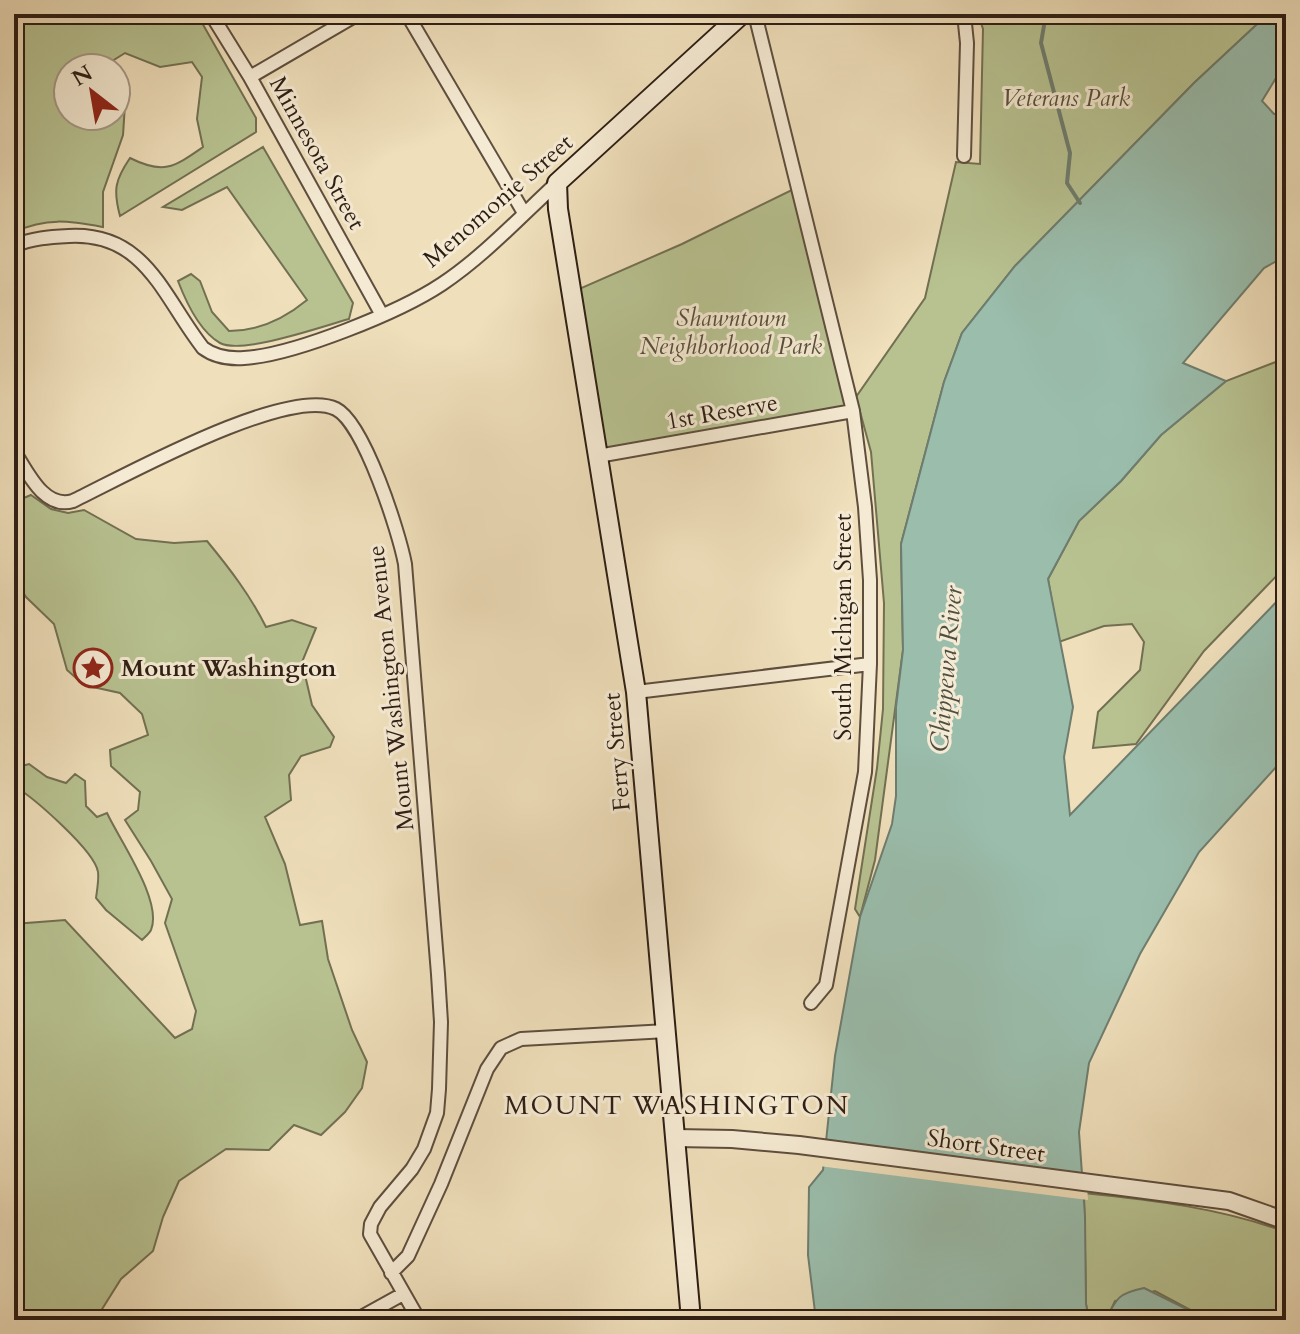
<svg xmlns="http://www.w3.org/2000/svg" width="1300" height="1334" viewBox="0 0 1300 1334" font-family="Cardo,serif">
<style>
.green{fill:#b8c291;stroke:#727052;stroke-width:2}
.water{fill:#9abdac;stroke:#6e7d6f;stroke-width:2}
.pier{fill:#efdfbb}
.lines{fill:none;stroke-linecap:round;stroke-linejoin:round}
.stream{stroke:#6e7d6f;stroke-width:4}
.minor-casing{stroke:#5e4e3e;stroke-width:16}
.tertiary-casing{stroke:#5e4e3e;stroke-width:20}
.secondary-casing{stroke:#2d1e14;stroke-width:22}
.minor{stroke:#f5ead3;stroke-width:12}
.tertiary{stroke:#f5ead3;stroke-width:16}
.secondary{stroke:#f5ead3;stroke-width:18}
.labels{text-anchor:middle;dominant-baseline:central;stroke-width:6;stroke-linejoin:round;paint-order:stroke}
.park-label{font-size:24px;font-style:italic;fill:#574f3a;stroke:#f5ead3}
.street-label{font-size:24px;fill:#2d1e14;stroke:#f5ead3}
.poi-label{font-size:24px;font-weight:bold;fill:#2d1e14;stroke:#f5ead3;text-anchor:start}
.water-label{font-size:26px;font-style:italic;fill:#4e4e42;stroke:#f5ead3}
.neighbourhood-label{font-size:26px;letter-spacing:2px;fill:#2d1e14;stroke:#f5ead3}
</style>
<rect width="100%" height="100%" fill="#efdfbb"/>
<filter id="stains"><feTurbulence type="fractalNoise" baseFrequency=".0025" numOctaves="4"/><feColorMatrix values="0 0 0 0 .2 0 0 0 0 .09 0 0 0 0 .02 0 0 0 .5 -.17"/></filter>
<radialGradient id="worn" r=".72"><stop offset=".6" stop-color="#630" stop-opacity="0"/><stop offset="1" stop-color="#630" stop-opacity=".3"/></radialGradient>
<path class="green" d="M14,14H197L256,118V132L120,216C113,190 115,180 130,158C164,175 174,167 203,147L197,119L202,77L192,62L160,67L125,53L109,63L112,68H68V116H116V74L126,89L123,135L103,192V227C69,221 47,217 14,232Z
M978,14H1268L1194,83L1015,266L962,333L944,382L901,544L903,650L875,860L860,917L855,909L877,768L883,709L884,603L871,452L856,397L925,298L956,162L980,164L983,29Z
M263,147L353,303L349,319C323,326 242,355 220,343C199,331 186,302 178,281L191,274L200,281L212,312L229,331C259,331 284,319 307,300L227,187L182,210L163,207Z
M798,187L853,411L598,456L579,289L682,244Z
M1286,358V566L1204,651L1136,744L1093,748L1098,712L1140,670L1144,642L1132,624L1104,626L1059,642L1048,579L1079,521L1121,481L1161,435L1226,381Z
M31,495L51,509L68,513L84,510L136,539L174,543L207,541C230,569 250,595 266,627L292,620L316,628L302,662L312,705L334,737L330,747L301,756L289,775L291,800L265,817L285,864L300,925L322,921L328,959L352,1030L367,1062L362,1088L345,1112L321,1135L294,1125L269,1150L226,1149L179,1181L163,1217L153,1251L121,1279L99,1314L103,1320H14V924L65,920L175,1038L192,1029L196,1011L165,923L172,899L151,861L125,820L138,810L140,792L111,766L110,750L148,735L142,714L120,693L84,685L67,670L54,624L26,597L14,578V502Z
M29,764L47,777L66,783L75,774L85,781L86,806L97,817L107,813C120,841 163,901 151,930C149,934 145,937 142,940L106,910L96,898C97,890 99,880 98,872C95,851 33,797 14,786V774L22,766Z
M1084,1193C1153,1200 1220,1208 1286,1232V1320H1209L1155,1291L1115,1301L1106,1320H1093L1088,1315L1086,1304Z"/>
<path class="water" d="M1268,14H1286V72L1276,78L1262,101L1274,114L1286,113V256L1264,268L1183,363L1226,381L1161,435L1121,481L1079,521L1048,579L1073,707L1064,757L1070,815L1286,592V756L1199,852L1140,954L1089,1063L1079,1132L1085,1216L1086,1304L1088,1315L1093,1320H816L808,1255L809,1187L823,1170L835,1056L860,917L892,824L896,796V707L903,650L901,544L944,382L962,333L1015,266L1194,83Z
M1144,1288L1209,1320H1106C1116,1298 1119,1293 1144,1288Z"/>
<path class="pier" d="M823,1140L1086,1174L1088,1200L819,1166Z"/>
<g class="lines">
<path class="stream" d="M1046,14L1041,43L1070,153L1067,183L1080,203"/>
<g class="minor-casing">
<path id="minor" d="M211,14L250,77L382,315
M407,14L524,213
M755,14L853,411L865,507L870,580V664L865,772L826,985L811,1003
M964,14L967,43L964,156
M250,77L358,14
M14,246C32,238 50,237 69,236C146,232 163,297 203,348C215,357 229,359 244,358C294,355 400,312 442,284C484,256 520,217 557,183
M14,451C27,471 44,510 73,501C121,478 288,385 336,409C364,423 399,532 405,564L438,974L441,1022L439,1089L437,1113L424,1149L412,1169L380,1207L371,1224L370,1234L419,1320
M598,456L853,411
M636,692L870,664
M391,1273L408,1256L441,1184L487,1069L501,1048L521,1039L667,1031
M356,1320L403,1294"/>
</g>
<g class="tertiary-casing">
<path id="tertiary" d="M676,1138L732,1139L799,1145L1229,1201L1286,1221"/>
</g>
<g class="secondary-casing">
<path id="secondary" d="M691,1320L636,692L558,209L557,183L742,14"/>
</g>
<use href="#minor" class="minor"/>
<use href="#tertiary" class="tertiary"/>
<use href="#secondary" class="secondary"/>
</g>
<defs>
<g id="sight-ring" transform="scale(2)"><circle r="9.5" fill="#f5ead3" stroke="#8f2418" stroke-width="1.5"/><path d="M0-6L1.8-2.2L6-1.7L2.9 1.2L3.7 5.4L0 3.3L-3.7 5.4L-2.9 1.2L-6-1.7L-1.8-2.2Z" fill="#8f2418"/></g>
</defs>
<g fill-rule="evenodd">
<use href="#sight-ring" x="93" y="668"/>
</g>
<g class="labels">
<g class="park-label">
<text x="1066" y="98">Veterans Park</text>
<text x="731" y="318">Shawntown<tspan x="731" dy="28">Neighborhood Park</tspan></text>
</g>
<g class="street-label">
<text transform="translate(317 153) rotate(61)">Minnesota Street</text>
<text transform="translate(498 201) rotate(-41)">Menomonie Street</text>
<text transform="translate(722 412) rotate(-10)">1st Reserve</text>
<text transform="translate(843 627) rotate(-90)">South Michigan Street</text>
<text transform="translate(391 688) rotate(-96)">Mount Washington Avenue</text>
<text transform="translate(617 752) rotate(-95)">Ferry Street</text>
<text transform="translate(986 1146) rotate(8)">Short Street</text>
</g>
<g class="poi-label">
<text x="121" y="668">Mount Washington</text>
</g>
<g class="water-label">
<text transform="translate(946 669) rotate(-85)">Chippewa River</text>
</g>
<g class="neighbourhood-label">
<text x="677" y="1105">MOUNT WASHINGTON</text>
</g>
</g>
<rect width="1300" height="1334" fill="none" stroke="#efdfbb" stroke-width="48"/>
<rect x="16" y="16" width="1268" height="1302" fill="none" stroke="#2d1e14" stroke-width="4"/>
<rect x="24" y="24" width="1252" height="1286" fill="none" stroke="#2d1e14" stroke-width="2"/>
<g transform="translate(92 92) rotate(329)"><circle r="38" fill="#f5ead3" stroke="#a59887" stroke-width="2"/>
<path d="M0-6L14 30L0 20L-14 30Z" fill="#8f2418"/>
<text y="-12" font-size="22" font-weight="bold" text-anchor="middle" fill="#2d1e14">N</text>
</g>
<rect width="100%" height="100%" filter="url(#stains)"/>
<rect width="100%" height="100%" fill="url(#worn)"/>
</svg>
